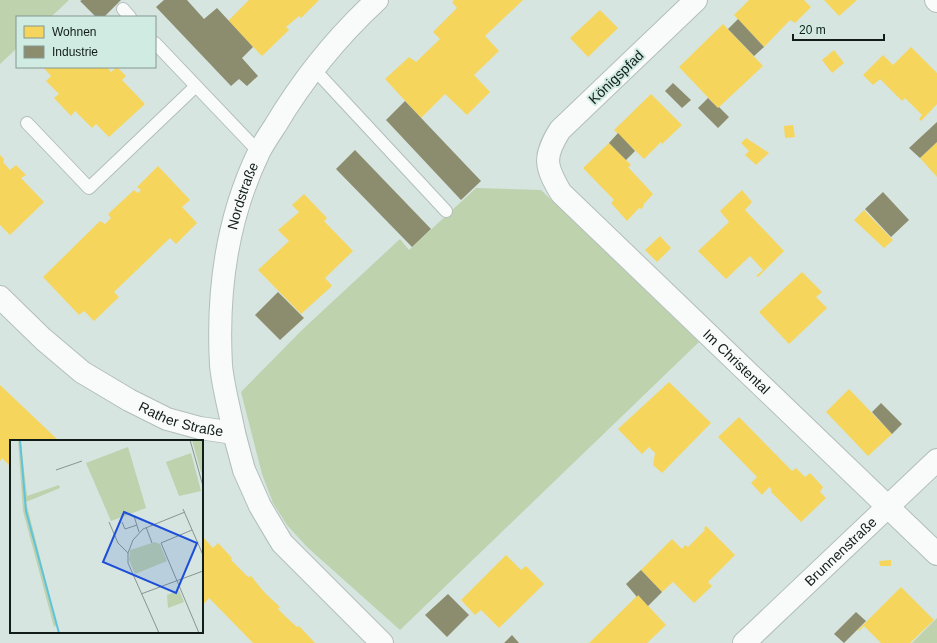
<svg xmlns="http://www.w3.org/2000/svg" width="937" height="643" viewBox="0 0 937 643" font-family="Helvetica,sans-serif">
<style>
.green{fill:#bdd2ad}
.homes{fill:#f6d55c}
.industry{fill:#8c8c6e}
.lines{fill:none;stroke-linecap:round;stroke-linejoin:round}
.lane-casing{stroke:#b2beba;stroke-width:14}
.street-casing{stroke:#b2beba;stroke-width:24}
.lane{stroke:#f9fbfa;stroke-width:12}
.street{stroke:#f9fbfa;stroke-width:22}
.labels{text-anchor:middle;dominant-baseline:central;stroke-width:4;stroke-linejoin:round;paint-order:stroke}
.street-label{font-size:14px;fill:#121c19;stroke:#d0ebe2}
.inset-river{fill:none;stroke:#5fc3dc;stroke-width:2}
.inset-road{fill:none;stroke:#889590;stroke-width:1}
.view{fill:#1d4ed8;fill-opacity:0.15;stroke:#1d4ed8;stroke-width:2}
.inset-edge{fill:none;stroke:#121c19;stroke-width:2}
</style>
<rect width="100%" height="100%" fill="#d6e5e0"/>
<path class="green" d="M0,0H69L51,17H17V48L0,64Z
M476,188L541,190L699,342L400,630L307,547L287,525L273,503L262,474L241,392L302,330L400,239L409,250Z
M937,618V643H912Z"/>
<path class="homes" d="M249,0H319L301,18L299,16L286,27L289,30L262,56L228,21Z
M454,0H523L485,36L499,51L474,75L490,92L467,115L445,94L421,118L385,79L409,57L416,62L440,39L433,32L457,8L452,2Z
M749,0H804L811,7L795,23L790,20L764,47L734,15Z
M824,0H857L839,16Z
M600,10L618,28L588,57L570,38Z
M723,24L763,66L718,108L679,67Z
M911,47L937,73V104L921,121L919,119L922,115L905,98L902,101L880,79L873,85L863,75L883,55L893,65Z
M834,50L844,63L832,73L822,60Z
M43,67H107L111,72L117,67L126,76L122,80L145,104L109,137L96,124L92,128L75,111L71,116L54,98L59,94L46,81L51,76Z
M651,94L682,125L662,144L661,142L644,159L614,130Z
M793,125L795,137L785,138L784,126Z
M746,138L769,153L756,165L745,155L749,151L741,143Z
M937,142V177L920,158Z
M609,143L631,165L628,167L653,194L643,205L644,206L641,209L639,208L627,221L611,203L614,200L583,168Z
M0,155L4,159L3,162L10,170L16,165L26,175L21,178L44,202L10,235L0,225Z
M158,166L190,200L182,207L197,223L176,244L170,238L114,292L119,297L94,321L84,311L79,315L43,277L100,221L105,224L111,218L108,214L134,190L138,193L141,190L137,187Z
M742,190L752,202L745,210L784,251L758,277L756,276L763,270L750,256L726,279L698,251L729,222L720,211Z
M304,194L327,218L324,221L353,251L325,278L332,286L301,314L258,270L289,241L278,230L299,212L292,205Z
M864,210L893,240L884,248L854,220Z
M660,236L671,248L657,262L645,250Z
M802,272L822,292L816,297L827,308L789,344L759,312Z
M669,382L711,423L662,473L653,465L655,453L649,447L642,454L618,429Z
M0,385L59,441H11V467L2,458L0,461Z
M849,389L892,434L868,456L826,412Z
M739,417L792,471L796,468L805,477L810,473L823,487L820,492L826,498L801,522L771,492L772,490L769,487L762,495L751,483L757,477L718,437Z
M706,526L735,555L708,582L712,586L694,603L673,582L662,592L641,570L672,539L682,549L685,545L688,547L705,530L704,528Z
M202,536L213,548L218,543L232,558L231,560L248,577L251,576L265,593L280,607L278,609L287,618L297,627L299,626L315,643H253L209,598L202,606Z
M506,555L521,570L526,566L544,584L499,628L481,610L475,615L461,600Z
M891,560V566H880L879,561Z
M901,587L934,620L910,643H881L864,626L859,631L858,630Z
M638,595L666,625L647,643H589Z"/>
<path class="industry" d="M82,0H121L104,17H96L80,1Z
M164,0H187L204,19L217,8L253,47L242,58L258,76L247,86L239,79L231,86L156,7Z
M738,19L764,47L754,56L728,29Z
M673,83L691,100L682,108L665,91Z
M708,98L718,108L719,107L729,117L718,128L698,108Z
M405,101L481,181L461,200L386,120Z
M937,122V142L920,158L909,148Z
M618,133L635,151L626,160L609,143Z
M355,150L431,229L412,247L336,169Z
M883,192L909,220L891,237L865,209Z
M278,292L304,318L280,340L255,315Z
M881,403L902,424L892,434L872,412Z
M641,570L662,592L648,606L638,595L637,597L626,584Z
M448,594L469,615L447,637L425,615Z
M856,612L866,621L844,643L834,634Z
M512,635L519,643H504Z"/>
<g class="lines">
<g class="lane-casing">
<path id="lane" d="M123,9L130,17
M155,43L259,152
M314,69L446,211
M27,123L89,188L196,86"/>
</g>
<g class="street-casing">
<g id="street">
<path id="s1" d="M696,0L560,130C543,157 545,166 561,193L937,554"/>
<path d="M936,0L937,1"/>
<path id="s2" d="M0,297L43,339L82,372L129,400L167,419L200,428L234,433L244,470L260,506L282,543L382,643"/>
<path id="s3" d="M234,433C230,411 223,387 221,365C217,292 227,218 259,152C263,144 269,135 275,126C303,79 337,37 377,0"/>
<path id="s4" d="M744,643L937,460"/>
</g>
</g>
<use href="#lane" class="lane"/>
<use href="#street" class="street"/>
</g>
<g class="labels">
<g class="street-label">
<text transform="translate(616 77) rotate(-44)">Königspfad</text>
<text stroke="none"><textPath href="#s3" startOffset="241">Nordstraße</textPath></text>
<text stroke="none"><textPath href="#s1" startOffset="500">Im Christental</textPath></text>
<text stroke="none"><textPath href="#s2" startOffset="222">Rather Straße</textPath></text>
<text stroke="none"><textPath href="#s4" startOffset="133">Brunnenstraße</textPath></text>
</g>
</g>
<g transform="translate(10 440)">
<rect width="193" height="193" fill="#d6e5e0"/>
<path d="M8,0H11V4L17,56L49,45L50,48L16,62L47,185L44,187L13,71ZM182,0H193L192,33L191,32ZM118,7L136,68L101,81L76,23ZM181,13L191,51L169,56L156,22ZM145,102L150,104L157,121L125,134L119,120L120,110ZM169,150L174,162L158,168L157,155Z" fill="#bdd2ad"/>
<path class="inset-river" d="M10,0L16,71L49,193"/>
<path class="inset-road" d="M180,0L193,46M46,30L72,21M173,69L193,115M124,76L129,92M99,82L108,103L118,113V123L149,193M112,82L115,89L127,85M136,87L142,103M182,90L151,103L189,193M118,113L123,100L133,89L175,72M131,154L193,131"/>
<path class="view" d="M114,72L187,103L166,153L93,122Z"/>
<rect width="193" height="193" class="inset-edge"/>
</g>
<rect x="16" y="16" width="140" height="52" fill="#d0ebe2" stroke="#849892"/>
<rect x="24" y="26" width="20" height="12" fill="#f6d55c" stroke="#849892"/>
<text x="52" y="36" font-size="12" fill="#121c19">Wohnen</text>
<rect x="24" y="46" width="20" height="12" fill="#8c8c6e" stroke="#849892"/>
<text x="52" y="56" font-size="12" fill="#121c19">Industrie</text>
<path d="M793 34v6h91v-6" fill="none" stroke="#121c19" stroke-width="2"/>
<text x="799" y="34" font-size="12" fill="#121c19" stroke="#d0ebe2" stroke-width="3" paint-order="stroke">20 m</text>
</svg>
